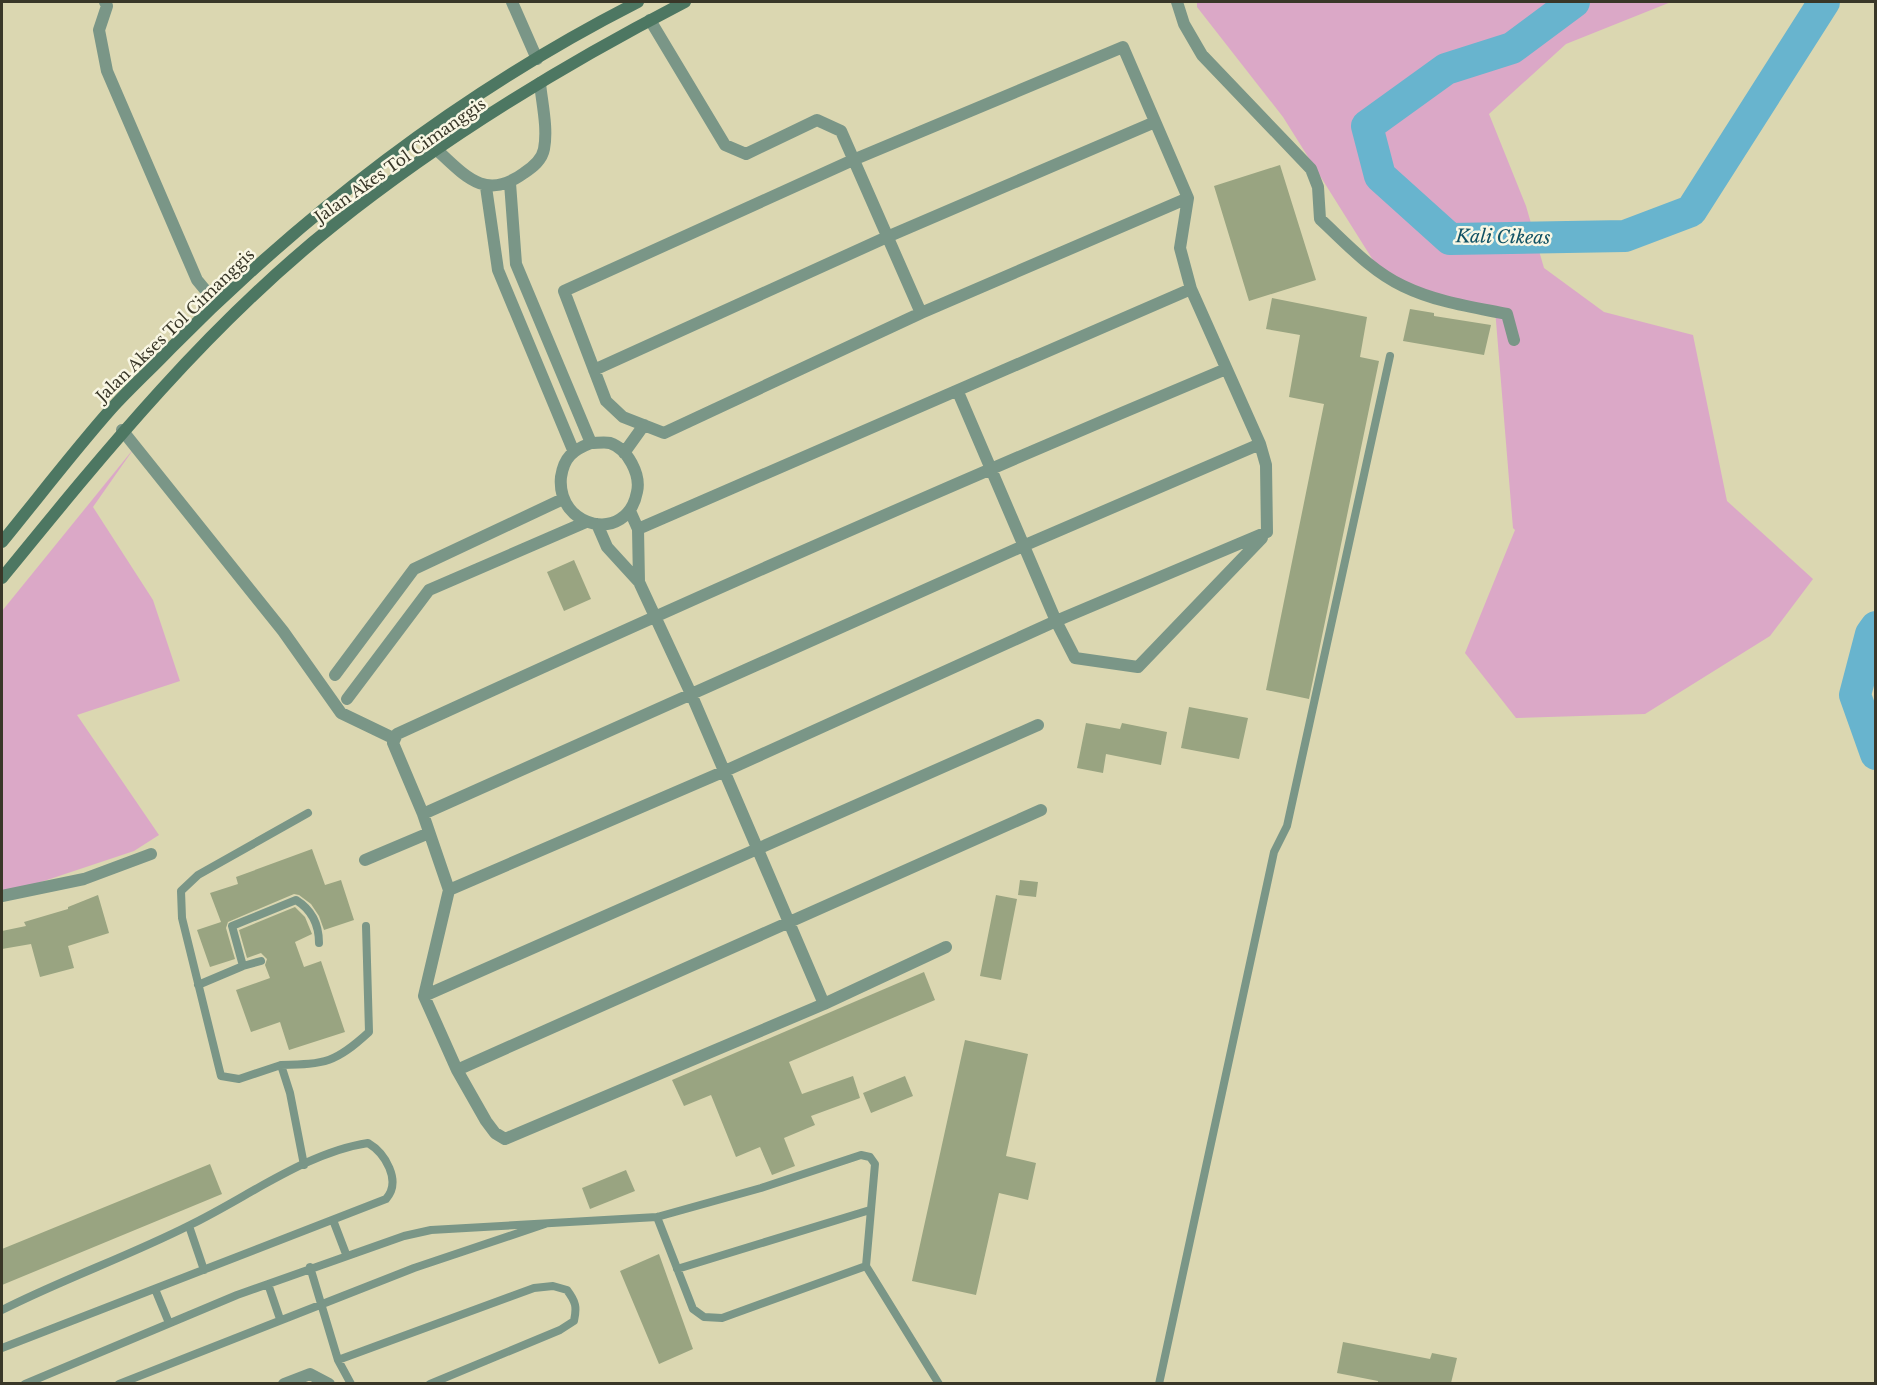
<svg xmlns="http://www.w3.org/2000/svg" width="1877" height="1385" viewBox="0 0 1877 1385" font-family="'Libre Baskerville',serif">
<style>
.green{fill:#dba8c7}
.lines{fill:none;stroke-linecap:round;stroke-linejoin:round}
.river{stroke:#68b4ce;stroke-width:32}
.building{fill:#99a481}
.service{stroke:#7a9687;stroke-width:8}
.minor{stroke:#7a9687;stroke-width:12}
.secondary{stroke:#4d7762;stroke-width:12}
.labels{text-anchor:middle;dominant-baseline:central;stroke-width:5;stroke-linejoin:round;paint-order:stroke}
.street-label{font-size:16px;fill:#393728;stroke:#f9f7e4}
.water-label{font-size:18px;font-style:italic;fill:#115264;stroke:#f9f7e4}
</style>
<rect width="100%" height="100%" fill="#dbd7b1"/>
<path class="green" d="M1197,2H1671L1566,44L1489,114L1526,206L1544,268L1604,312L1693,335L1727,501L1813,579L1770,636L1645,714L1516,718L1465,653L1515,530L1513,528L1495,309L1432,299L1383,276L1283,117L1197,7Z
M135,447L93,507L153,600L180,681L77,715L159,835L134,851L20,889L2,891V611Z"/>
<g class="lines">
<path class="river" d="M1574,2L1512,48L1446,69L1367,126L1380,176L1450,239L1625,236L1691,211L1824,2
M1876,627L1871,634L1855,695L1876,754"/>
</g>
<path class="building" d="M1280,165L1316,280L1249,301L1214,186Z
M1272,298L1367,317L1360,357L1379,361L1309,699L1266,690L1324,404L1289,397L1300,335L1266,329Z
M1410,309L1434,313V316L1491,325L1484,355L1403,341Z
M574,560L591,599L564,611L547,572Z
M1189,707L1248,718L1239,759L1181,748Z
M1086,723L1120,729L1122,723L1167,732L1161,765L1106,754L1103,773L1077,768Z
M312,849L325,885L341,880L354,920L324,930L319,916L311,904L299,895L294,894L228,922L226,928L235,959L210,967L197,930L221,922L210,893L238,884L236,877Z
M1020,880L1038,882L1036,897L1018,895Z
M98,895L109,933L68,946L74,968L40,977L31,944L2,949V931L26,926L24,922L68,909V907Z
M996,895L1017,899L1001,980L980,976Z
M295,907L305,917L312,934L295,942L304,967L321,961L345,1032L289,1050L280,1022L251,1032L236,990L270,978L265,965L267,959L261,953L247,958L239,930Z
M924,972L935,1000L789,1062L802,1094L853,1076L860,1098L811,1116L815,1125L784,1138L795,1166L772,1175L760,1147L736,1157L711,1095L684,1106L672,1080Z
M965,1040L1028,1054L1006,1156L1036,1163L1028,1200L999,1193L976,1295L912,1281Z
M905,1076L913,1096L871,1113L863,1093Z
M210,1164L222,1194L2,1285V1249Z
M626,1170L635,1191L590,1209L582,1188Z
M659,1254L693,1349L659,1364L620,1271Z
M1343,1342L1430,1359L1432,1353L1457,1358L1451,1383H1378V1381L1337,1373Z"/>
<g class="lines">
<path class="service" d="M243,966L261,961
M198,985L243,966L232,926L296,900C312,910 319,924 319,943
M281,1065C326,1064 335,1063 369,1032L366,926
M304,1165L290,1093L281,1065L239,1079L221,1076L182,918L181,891L198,875L308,813
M333,1220L346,1254
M189,1226L204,1270
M866,1266L939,1384
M310,1267L338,1360L351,1384
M677,1269L870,1210
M268,1284L280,1319
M155,1289L169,1323
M2,1310C63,1279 129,1256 190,1225C246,1198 307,1152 368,1143C385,1153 402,1181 386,1199L2,1348
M338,1360L534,1288L553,1286L567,1290C576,1302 577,1307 574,1321L560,1330L430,1384
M25,1384L237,1295L404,1236L431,1230L657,1217L761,1188L861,1155L870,1157L875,1164L866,1266L722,1318L704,1317L693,1309L657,1217
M119,1384L414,1268L545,1224
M1159,1384L1274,852L1287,826L1390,356"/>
<path class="minor" d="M105,2L107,6L99,30L107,71L197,280L216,303
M512,2L537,59
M1177,2L1184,24L1202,55L1311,169L1318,187L1320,219C1346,243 1371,271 1403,286C1436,302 1472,307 1507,314L1514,340
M650,20L725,145L746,154L817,120L841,131L921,313
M437,150C466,177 486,201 524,173C533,167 542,160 544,149C548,128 542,104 540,83
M510,183L516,264L591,443
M486,187L498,270L573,450
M594,370L887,237L1155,122
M958,392L1056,621L1075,658L1138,667L1262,538
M122,430L283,631L341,713L393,738
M591,443C597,443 605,442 610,443C628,449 641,475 637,492C627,545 556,528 561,477C564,457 573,450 591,443Z
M624,453L644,425
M630,511L638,529L639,582
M597,524L607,547L639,582L692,696L824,1004
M638,529L1191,289
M335,675L414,569L563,499
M347,699L429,590L586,522
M423,814L393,743L397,734C671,608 947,486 1226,369
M365,860L429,833
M449,890L725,771L1056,621L1267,532L1266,465L1260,444L1191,289L1180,248L1188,198L1123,47L853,160L564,291L606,401L623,417L664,433L921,313L1188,198
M2,896L84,879L151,854
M946,947L824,1004L505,1139L495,1133L486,1121L457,1070L424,996L449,890L423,814L1023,546L1260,444
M424,996L1038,725
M457,1070L1041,810
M284,1384L310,1374L329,1384"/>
<path class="secondary" d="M2,542C38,498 73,452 111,409C130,388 151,369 171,348C308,210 465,90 638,2
M2,578C104,453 207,326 334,225C442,139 563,65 685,2"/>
</g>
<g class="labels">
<g class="street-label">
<text transform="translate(400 160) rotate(-35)">Jalan Akes Tol Cimanggis</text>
<text transform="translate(175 325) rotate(-44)">Jalan Akses Tol Cimanggis</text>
</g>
<g class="water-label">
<text transform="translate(1503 237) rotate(1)">Kali Cikeas</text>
</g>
</g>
<rect width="1877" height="1385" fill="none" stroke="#393728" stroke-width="6"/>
</svg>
